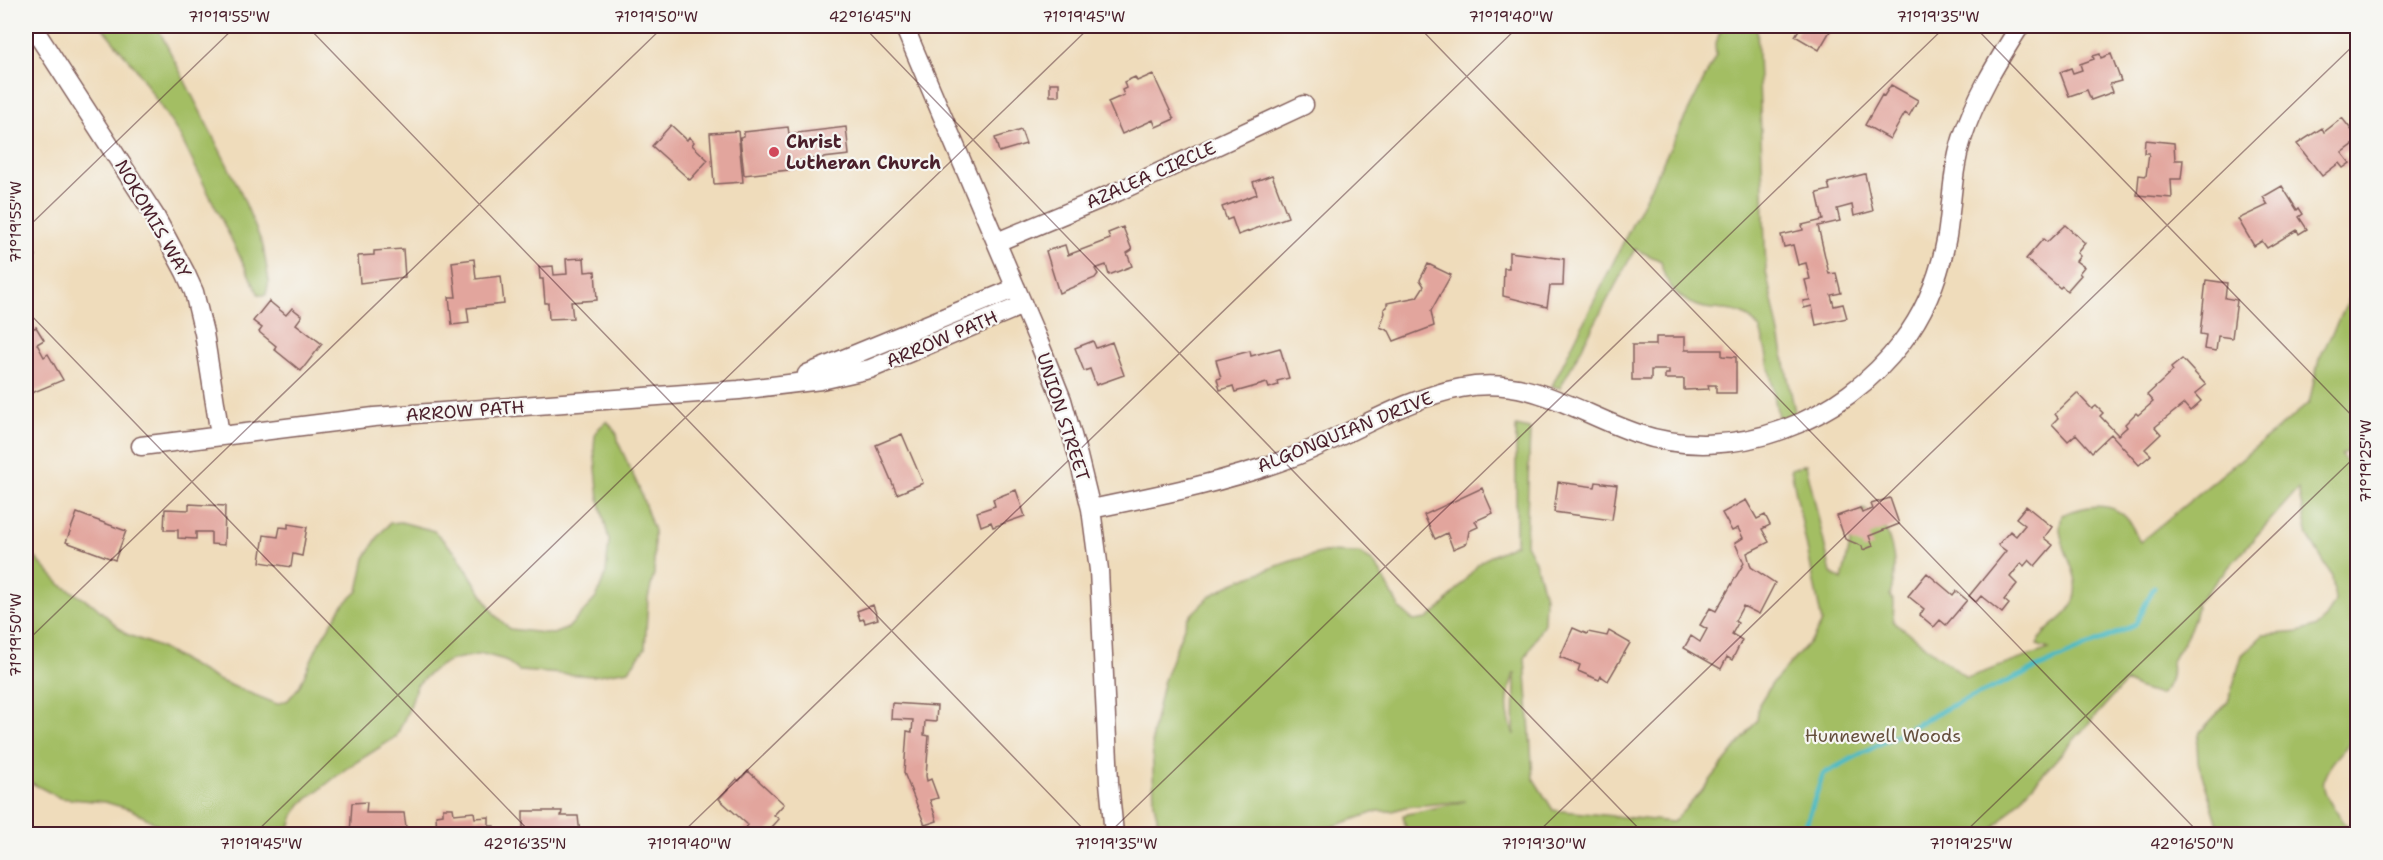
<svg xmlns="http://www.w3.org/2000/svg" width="2383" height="860" viewBox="0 0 2383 860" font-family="'Shantell Sans',sans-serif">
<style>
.green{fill:#a3be64;stroke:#766e48;stroke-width:1.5;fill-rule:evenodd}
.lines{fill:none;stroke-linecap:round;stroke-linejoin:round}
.stream{stroke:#4bbac3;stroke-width:5}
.building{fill:#e2a59d}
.minor-casing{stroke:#84615d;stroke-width:21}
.minor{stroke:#fff;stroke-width:18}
.ticks{fill:none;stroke:#4a1f2b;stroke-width:1.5;stroke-opacity:0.45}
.poi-dot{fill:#d1495b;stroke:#f6f6f2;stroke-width:2}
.labels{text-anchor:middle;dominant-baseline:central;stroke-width:4.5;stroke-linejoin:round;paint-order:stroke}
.poi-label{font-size:18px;font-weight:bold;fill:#4a1f2b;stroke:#f6f6f2;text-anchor:start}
.street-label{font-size:18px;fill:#4a1f2b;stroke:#f6f6f2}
.park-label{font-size:18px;fill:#654f3c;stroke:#f6f6f2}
.neatline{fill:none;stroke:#4a1f2b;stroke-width:2}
.ticks-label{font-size:15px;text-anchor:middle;fill:#4a1f2b}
</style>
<rect width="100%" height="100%" fill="#f6f6f2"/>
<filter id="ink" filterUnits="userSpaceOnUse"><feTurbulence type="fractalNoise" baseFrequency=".0167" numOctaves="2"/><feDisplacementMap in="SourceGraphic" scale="12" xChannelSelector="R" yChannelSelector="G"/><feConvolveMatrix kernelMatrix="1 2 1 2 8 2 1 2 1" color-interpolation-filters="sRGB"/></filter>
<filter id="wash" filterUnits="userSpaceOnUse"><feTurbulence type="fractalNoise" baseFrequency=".008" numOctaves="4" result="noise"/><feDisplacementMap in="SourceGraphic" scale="24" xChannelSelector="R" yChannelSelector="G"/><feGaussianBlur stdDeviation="1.35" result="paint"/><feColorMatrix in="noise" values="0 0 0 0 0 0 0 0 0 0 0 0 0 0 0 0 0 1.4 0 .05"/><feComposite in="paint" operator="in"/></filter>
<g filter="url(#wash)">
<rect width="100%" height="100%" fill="#efdcbb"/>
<path class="green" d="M101,26H157L239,188L263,246L269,281L266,295H259L180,136L137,70Z
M1722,26H1757L1766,271L1796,417L1779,423C1776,408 1765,336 1759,328C1741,306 1729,312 1705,308C1682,304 1663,284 1661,261L1635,249L1560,388L1552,386L1716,55L1715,46Z
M2357,284V455L2345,452L2341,455L2357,475V735C2312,784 2314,782 2353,834H2221L2198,762L2197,743L2200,732L2228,702L2242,655L2263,635L2300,632L2317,626L2326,618L2335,601L2332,576L2308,536L2298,489L2195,605L2197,607C2192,632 2182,642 2171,663C2173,676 2170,687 2159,695L2137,688L2126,682L1989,834H1407L1403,815L1465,801L1405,807L1393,811H1378L1311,834L1161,833L1154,804L1152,735L1163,683L1187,619L1210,596L1235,582L1288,562L1324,552L1359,553L1372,561L1381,573L1400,609L1414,621L1427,619L1442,607L1481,561L1516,544V426L1530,429L1526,544L1535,561L1545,596L1544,623L1525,658L1533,778L1553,810L1673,822L1701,792L1746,735L1757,720L1759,704L1771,685L1813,638L1822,622L1791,469L1806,464L1831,573L1842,580L1852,535V519L1863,509C1894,522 1899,567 1890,595L1894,602L1893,621L1967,678L2049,649L2037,645C2046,623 2068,621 2075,598C2082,575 2061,552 2060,529C2060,525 2061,520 2062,515C2083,506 2112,499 2129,521C2133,527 2136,536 2140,542L2309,403L2319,359ZM1514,673H1515L1514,735C1505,711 1506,698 1514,673Z
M607,421L617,434L619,444L639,488L654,531V574L648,598L645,648L629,670L593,676L519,671L505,660L483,654L450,660L433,670L416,686L411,704L396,737L347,768L301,804L294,815L288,834H167L158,825L132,810L105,802L60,798L26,780V548L61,585L94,605L126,634L159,647L218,680L277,704L288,700L299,687L319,643L342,606L358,591L365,558L379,535L390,523L401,522L434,531L457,554L495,615L510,629L553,634L568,628L596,598L606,573L609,540L599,499L594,448L595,435L599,428Z"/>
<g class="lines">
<path class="stream" d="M1803,834L1823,774L1949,707L2135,625L2154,587"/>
</g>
<g id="blocks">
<path class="building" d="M1801,26H1833L1819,50L1795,36Z
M2100,54L2101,58L2111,54L2121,81L2110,84L2113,92L2091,100L2087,90L2069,96L2060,72L2071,68L2073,73L2082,70L2080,64L2094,59L2093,56Z
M1153,74L1174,119L1156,127L1153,120L1122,134L1108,102L1124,95L1122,90L1126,88L1124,82L1135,77L1137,81Z
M1050,83H1059V96H1050Z
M1891,85L1918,100L1909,116L1905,113L1890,139L1865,125L1882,95L1884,96Z
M2342,118L2358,138V141L2342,153L2350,163L2343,168L2339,163L2322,176L2297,144L2322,128L2324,132Z
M671,125L687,140L689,137L694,142L692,145L708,160L690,180L652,146Z
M788,127L789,134L846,127L849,155L797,161L798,169L744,175L740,137L744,136V132Z
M1021,130L1026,144L999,152L995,138Z
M738,131L743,182L714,184L710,133Z
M2145,140L2174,143L2175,160H2183L2181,179H2171L2172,198L2137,195L2139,175L2146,176L2149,153H2144Z
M1865,174L1873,211L1854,216L1852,205L1837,209L1840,221L1818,226L1829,274L1836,273L1841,293L1831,295L1834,306L1843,304L1847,318L1816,325L1812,306L1804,308L1803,301L1810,300L1805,280L1810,279L1806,263L1798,265L1793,245L1784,247L1781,235L1803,230L1802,225L1823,220L1817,193L1830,190L1828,183Z
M1272,175L1288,217L1238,235L1232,218L1227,220L1222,207L1257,194L1253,182Z
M2282,186L2297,210L2299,208L2303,214L2299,217L2307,229L2299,234L2297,230L2267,248L2262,241L2254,246L2238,219L2268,205L2263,197Z
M2065,225L2085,243L2077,253L2080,256L2076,261L2084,267L2079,273L2081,275L2067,291L2062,286L2060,288L2026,259L2043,239L2047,242Z
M1123,227L1132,250L1127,253L1132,266L1109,275L1106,265L1095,269L1098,274L1095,278L1059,293L1046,251L1065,245L1068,255L1110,239L1108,233Z
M26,238L36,256L26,262Z
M403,249L405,277L360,283L358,256L374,255V251Z
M1509,252L1564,259L1563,286H1550L1547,307L1503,296L1504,268H1509Z
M584,258L585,272L595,271L597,300L571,302L573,318L549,319L548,303H545L543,279H540L539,267L553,266L554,275L567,274L566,259Z
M474,259L476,279L501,276L504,304L467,308L469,323L452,325L449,297H456L452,262Z
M1428,264L1451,275L1431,311L1434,326L1394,341L1389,331L1380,327L1385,313L1384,309L1387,307V303L1417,297L1424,286L1420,280Z
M2206,280L2227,283L2225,298L2237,300L2232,338L2218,336L2216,351L2204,349L2206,335L2200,334Z
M269,301L286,315L292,308L302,316L296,324L322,344L301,371L274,349L276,346L259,332L262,328L253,321Z
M36,327L44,340L37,344L44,357L48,354L63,380L27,395L26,332Z
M1656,337H1685V350H1722V356L1736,357V393H1716V385H1708L1709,389L1684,390V379H1665V374H1669V370H1651V380H1632V345H1656Z
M1093,341L1096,348L1112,342L1124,375L1096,385L1090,369L1084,371L1075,348Z
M1280,348L1289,378L1277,381L1278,385L1269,388L1267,383L1235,392L1233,386L1220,390L1217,379L1221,378L1216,360L1250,351L1251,356Z
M2182,359L2206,385L2195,394L2201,401L2190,411L2184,404L2155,427L2161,434L2145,449L2151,455L2139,465L2111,434L2092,452L2076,434L2068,441L2052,424L2058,418L2055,414L2077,393L2092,409L2096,406L2103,413L2100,416L2118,435L2127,427L2125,424L2136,413L2138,415L2153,402L2147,395L2173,371L2171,368Z
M902,434L923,483L897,494L876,445Z
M1558,482L1595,487L1596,482L1617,485L1612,520L1554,512Z
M1482,488L1493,513L1475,521L1478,527L1469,531L1467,543L1453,549L1447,533L1435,539L1424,515Z
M1016,490L1025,516L993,527L991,522L981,526L977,512L995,506L993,499Z
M1890,498L1899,524L1869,536L1873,546L1863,550L1862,546L1845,539L1837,516L1860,508L1862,513L1873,509L1871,504Z
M1746,500L1757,519L1765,515L1770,525L1762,529L1769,542L1747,553L1751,567L1775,583L1759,614L1743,606L1735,621L1738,623L1732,634L1742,640L1732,660L1727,657L1721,669L1684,648L1691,636L1700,642L1707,629L1700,625L1710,608L1716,611L1744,563L1735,543L1743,538L1738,528L1732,531L1722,513Z
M189,504L225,506L224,545L211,544V532H196V539L178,538V530H164L165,509L189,510Z
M2026,506L2052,527L2044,538L2053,545L2035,566L2029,560L2024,566L2021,563L2010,577L2017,584L2004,600L2009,604L2002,613L1981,596L1976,602L1969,596L2006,551L1998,545L2010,531L2016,536L2025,525L2016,518Z
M77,513L126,531L115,560L66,542Z
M288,524L307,527L302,556L293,554L291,567L260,562L264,535L278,537L280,527L288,528Z
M1927,573L1953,595L1956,591L1967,600L1946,625L1940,620L1934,627L1920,615L1924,609L1908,596Z
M873,605L878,619L865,623L864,619L860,620L857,611Z
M1573,628L1587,634L1588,632L1607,636L1609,631L1630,643L1608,681L1601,676L1599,680L1578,671L1580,665L1560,657Z
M892,703L937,706L936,722L925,721L924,735L929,736L926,776L927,781L931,779L938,798L930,800L937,821L925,825L904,773L907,731L912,732L913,720L891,719Z
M748,771L784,804L774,815L779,819L766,834H749L744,830L748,825L719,799L737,779L739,781Z
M367,802L366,813H404L407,834H350L352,803Z
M443,808H453L454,814L474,812L475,818L489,817V826H494L495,834H437L436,815L443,814Z
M523,811H562L561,816H578L580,834H523Z"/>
</g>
</g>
<g filter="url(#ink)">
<use href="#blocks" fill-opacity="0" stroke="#84615d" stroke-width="1.5"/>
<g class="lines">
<g class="minor-casing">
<path id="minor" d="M32,26L155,216L185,272L194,292L204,333L220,435
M904,26L1038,340L1062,400L1078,456L1091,509L1099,570L1109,782L1114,834
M997,242L1117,192L1304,105
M807,374L1016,288
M141,446L374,417L739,390L821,380L870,369L1023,305
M1091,509C1160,495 1231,481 1298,455C1351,434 1406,398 1461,388C1529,375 1576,412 1636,433C1733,466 1843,421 1902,342C1926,311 1940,274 1947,236C1952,204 1952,171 1962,139C1975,98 1997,62 2020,26"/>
</g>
<use href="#minor" class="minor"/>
</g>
</g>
<path class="ticks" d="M307,26L1088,834M863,26L1644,834M1418,26L2200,834M1974,26L2358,422M26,229L236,26M26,310L532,834M26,642L664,26M254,834L1091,26M681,834L1519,26M1108,834L1946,26M1536,834L2358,41M1963,834L2358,454"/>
<circle class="poi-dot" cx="774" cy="152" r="6"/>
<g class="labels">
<g class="poi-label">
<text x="786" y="142">Christ<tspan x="786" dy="21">Lutheran Church</tspan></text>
</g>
<g class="street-label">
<text transform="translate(1151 175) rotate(-24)">AZALEA CIRCLE</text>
<text transform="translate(153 219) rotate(60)">NOKOMIS WAY</text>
<text transform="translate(942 339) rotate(-23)">ARROW PATH</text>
<text transform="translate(465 411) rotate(-4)">ARROW PATH</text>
<text transform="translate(1063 417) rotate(72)">UNION STREET</text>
<text transform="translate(1345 432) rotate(-22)">ALGONQUIAN DRIVE</text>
</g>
<g class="park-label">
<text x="1883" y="736">Hunnewell Woods</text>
</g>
</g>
<rect width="2383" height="860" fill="none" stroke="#f6f6f2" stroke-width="66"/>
<rect x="33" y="33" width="2317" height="794" class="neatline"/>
<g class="ticks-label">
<text x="229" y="22">71°19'55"W</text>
<text x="656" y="22">71°19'50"W</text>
<text x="870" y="22">42°16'45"N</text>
<text x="1084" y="22">71°19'45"W</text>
<text x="1511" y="22">71°19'40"W</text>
<text x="1938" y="22">71°19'35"W</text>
<text transform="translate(16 222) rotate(-90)" y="5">71°19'55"W</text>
<text transform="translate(2366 461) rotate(-90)" y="5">71°19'25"W</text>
<text transform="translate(16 635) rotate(-90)" y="5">71°19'50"W</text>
<text x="261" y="849">71°19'45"W</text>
<text x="525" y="849">42°16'35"N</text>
<text x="689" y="849">71°19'40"W</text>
<text x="1116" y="849">71°19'35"W</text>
<text x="1544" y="849">71°19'30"W</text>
<text x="1971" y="849">71°19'25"W</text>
<text x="2192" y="849">42°16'50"N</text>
</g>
</svg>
